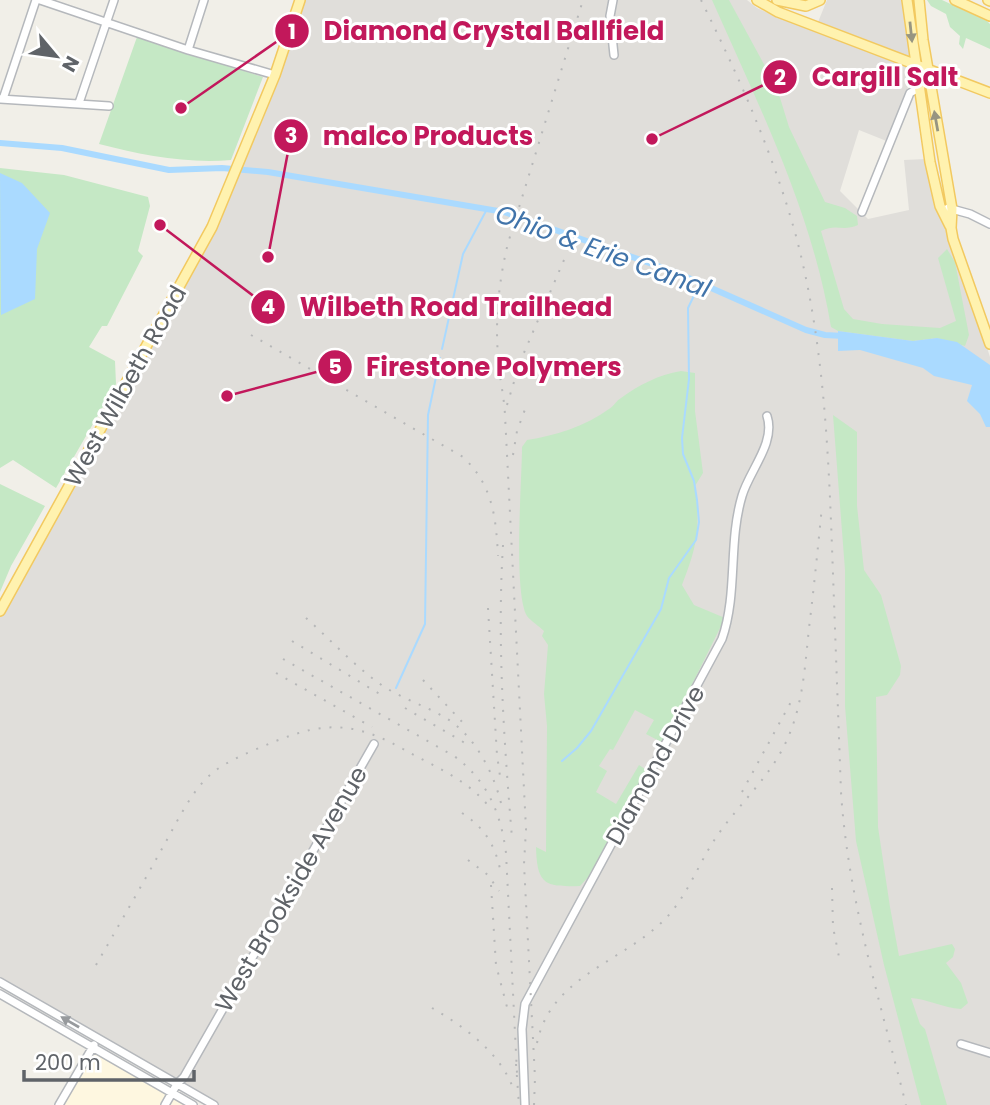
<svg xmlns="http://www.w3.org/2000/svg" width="990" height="1105" viewBox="0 0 990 1105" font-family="Poppins,sans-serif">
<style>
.commercial{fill:#fef7e0}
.industrial{fill:#e0deda}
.green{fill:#c5e8c5}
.water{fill:#aadaff}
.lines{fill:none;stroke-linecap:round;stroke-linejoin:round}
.stream{stroke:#aadaff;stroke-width:2}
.canal{stroke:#aadaff;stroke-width:6}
.minor-casing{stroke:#b5b8bc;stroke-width:10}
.major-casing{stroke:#f2c960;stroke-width:12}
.minor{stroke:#fff;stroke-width:7}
.major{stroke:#fff2af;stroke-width:9}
.rail{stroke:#b6b7b8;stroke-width:2;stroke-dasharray:2 9;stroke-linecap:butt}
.oneway{fill:#979581}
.oneway2{fill:#979a9d}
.labels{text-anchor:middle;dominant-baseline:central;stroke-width:6;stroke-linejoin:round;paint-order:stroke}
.street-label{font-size:24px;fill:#5f6368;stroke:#fff}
.water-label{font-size:26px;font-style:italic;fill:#4174aa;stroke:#fff}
.leader{fill:none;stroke:#c2185b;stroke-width:2.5}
.callout-dot{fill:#c2185b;stroke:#fff;stroke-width:2.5}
.mark-label{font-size:21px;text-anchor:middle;font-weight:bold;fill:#fff}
.callout-label{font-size:26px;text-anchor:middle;font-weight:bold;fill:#c2185b;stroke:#fff;stroke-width:6;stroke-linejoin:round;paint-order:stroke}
</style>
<rect width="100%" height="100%" fill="#f1efe8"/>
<path class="commercial" d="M93,1048L193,1105H59Z"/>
<path class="industrial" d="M299,0H747L757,8L777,17L914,69L889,142L859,130L840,191L868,219L909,210L904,160L926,159L990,357V1105H207L0,982V612L212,227Z
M827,0H905L915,64L816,27Z"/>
<path class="green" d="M712,0H729L777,88L789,127L825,202L845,208L857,216L858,225C842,232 837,223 821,231L844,309L853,319L882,324L940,328L956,321L938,258L947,249L955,262L969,335L965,346L937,338L913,341L838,331L831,327C812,212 759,106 712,0Z
M927,0H942L987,21L990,24V49L966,38L963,49L959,44L960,36L950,27L946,14L931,6Z
M137,37L263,77L231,160C188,164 141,155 99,144Z
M0,168L64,175L148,197L150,206L138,251L143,256L107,326H102L89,347L115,361L116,384L56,488L13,460L0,468Z
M681,371L695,373V411L703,473L695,486C700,529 698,544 682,585L694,605L725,618L663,743L646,734L654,720L635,710L613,750L610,749L599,766L607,771L596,792L616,804L639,765L648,771L592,873L580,886C545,887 537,885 536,847L546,852L547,726L544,694L548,645L542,636L544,631C539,626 531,621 527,616C513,593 522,479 522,447L527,440C554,436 586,426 609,409C614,406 616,401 621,398C639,385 658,375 681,371Z
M833,415L857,432V506L864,570L881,595L901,666L900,675L887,695L876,697L878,827L890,907L899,956L952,944L955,949L953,957L946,963L961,983L968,1003L961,1009C943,1008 928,999 911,998L920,1024L925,1029L947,1105H921L884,965L856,841L845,706V570Z
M0,484L45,506L11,566L0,592Z"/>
<path class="water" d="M0,173L22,183L50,213L37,249L35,299L1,315Z
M838,331L913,341L937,338L957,342L990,365V427H986L980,414L967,401L972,385L934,376L923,368L860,350L838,351Z"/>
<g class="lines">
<path class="stream" d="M442,349L463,254L487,209
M396,688L425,624L428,415L440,358
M562,761L577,748L591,731L661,609L669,578L696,540L699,522L697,500L694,481L683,454L682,438L689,379L688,308L700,283"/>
<path class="canal" d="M0,143L62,148L169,170L222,168L268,172L504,212L675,272L806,330L825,335L844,336"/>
<g class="minor-casing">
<path id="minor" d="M40,0L188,50L275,75
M613,0L610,16L614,55
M188,50L204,0
M0,99L109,106
M3,99L36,0
M79,103L114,0
M948,208L970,214L990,224
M862,212L910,93L919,88
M0,982L214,1105
M0,994L193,1105
M961,1044L990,1053
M59,1105L94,1045
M165,1105L177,1084L184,1077L374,744
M525,1105L522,1029L525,1004L722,639C738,593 728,543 742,496C749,471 776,443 767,416"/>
</g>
<g class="major-casing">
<path id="major" d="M757,0L778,12L990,93
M777,0L806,6L820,0
M907,0L930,162L940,206L950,226
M919,0L923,40L952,209L951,228L953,239L990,344
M955,0L990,16
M988,0L990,1
M0,611L212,227L275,75L300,0"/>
</g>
<use href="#minor" class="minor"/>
<use href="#major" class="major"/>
<path class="rail" d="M701,0C739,77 773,153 796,236C823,338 828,442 832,547C835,629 838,710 841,792C848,899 880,1001 906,1105
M251,335L463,457C493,485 496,518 498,556
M507,405L520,362L564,260
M513,455L517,431L527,404
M503,545C497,642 504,741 512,838
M488,608L497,755L500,776
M306,618C331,640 355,667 383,686C403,699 426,706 446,718C474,735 493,771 501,803
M292,641L383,696
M283,659L454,756C487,780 501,813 506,853L517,1073
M276,673L372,727
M423,680L465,725
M405,708L465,743
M742,792L792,700
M462,813C484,827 495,845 500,869
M468,860L488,875L499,891
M491,885L496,965L507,1007
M832,888L833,927L840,962
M96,965C119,925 142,885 164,845C176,824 187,800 203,782C216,767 234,759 252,751C312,725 343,715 403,749C433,766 469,780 490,808
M432,1008C465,1027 502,1054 514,1091
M537,1043C551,975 625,962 667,917C689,893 699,862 717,836C739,804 770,777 786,742C803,706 805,666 809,628C814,587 818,547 822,506
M516,1064L519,1105
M534,1105L535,1078L524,864L526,829L505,415C504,395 499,376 498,356C495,318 499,280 508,243L583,0"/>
</g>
<defs><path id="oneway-solid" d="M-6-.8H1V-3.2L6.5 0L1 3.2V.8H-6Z" transform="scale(1.75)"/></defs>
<g class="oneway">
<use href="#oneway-solid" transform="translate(911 32) rotate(84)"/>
<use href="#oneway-solid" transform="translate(936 121) rotate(-100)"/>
</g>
<use class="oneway2" href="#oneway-solid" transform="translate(70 1022) rotate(-150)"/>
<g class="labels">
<g class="street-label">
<text transform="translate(125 386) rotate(-61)">West Wilbeth Road</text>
<text transform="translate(655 765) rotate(-61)">Diamond Drive</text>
<text transform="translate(291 889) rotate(-60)">West Brookside Avenue</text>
</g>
<g class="water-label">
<text transform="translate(603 251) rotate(20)">Ohio &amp; Erie Canal</text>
</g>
</g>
<path class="leader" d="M181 108L292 31M652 139L780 77M268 257L291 136M160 225L268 307M227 396L335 367"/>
<g class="callout-dot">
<circle cx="181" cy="108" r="7"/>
<circle cx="652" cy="139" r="7"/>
<circle cx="268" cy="257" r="7"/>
<circle cx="160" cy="225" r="7"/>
<circle cx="227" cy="396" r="7"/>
<circle cx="292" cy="31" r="18"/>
<circle cx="780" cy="77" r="18"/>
<circle cx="291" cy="136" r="18"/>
<circle cx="268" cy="307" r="18"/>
<circle cx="335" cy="367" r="18"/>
</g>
<g class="mark-label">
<text x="292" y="39">1</text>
<text x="780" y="85">2</text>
<text x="291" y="143">3</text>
<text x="268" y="314">4</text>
<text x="335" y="374">5</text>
</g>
<g class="callout-label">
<text x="494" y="40">Diamond Crystal Ballfield</text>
<text x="885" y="86">Cargill Salt</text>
<text x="428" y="145">malco Products</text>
<text x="456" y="316">Wilbeth Road Trailhead</text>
<text x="494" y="376">Firestone Polymers</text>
</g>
<g transform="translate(56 56) rotate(119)" stroke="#ffffff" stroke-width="5" paint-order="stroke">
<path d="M0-5L12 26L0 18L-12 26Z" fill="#5f6368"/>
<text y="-10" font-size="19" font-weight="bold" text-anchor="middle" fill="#5f6368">N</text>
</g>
<path d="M24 1070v10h170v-10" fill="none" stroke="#5f6368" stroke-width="3.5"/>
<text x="35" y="1070" font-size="21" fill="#5f6368" stroke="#ffffff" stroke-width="5" paint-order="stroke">200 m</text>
</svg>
